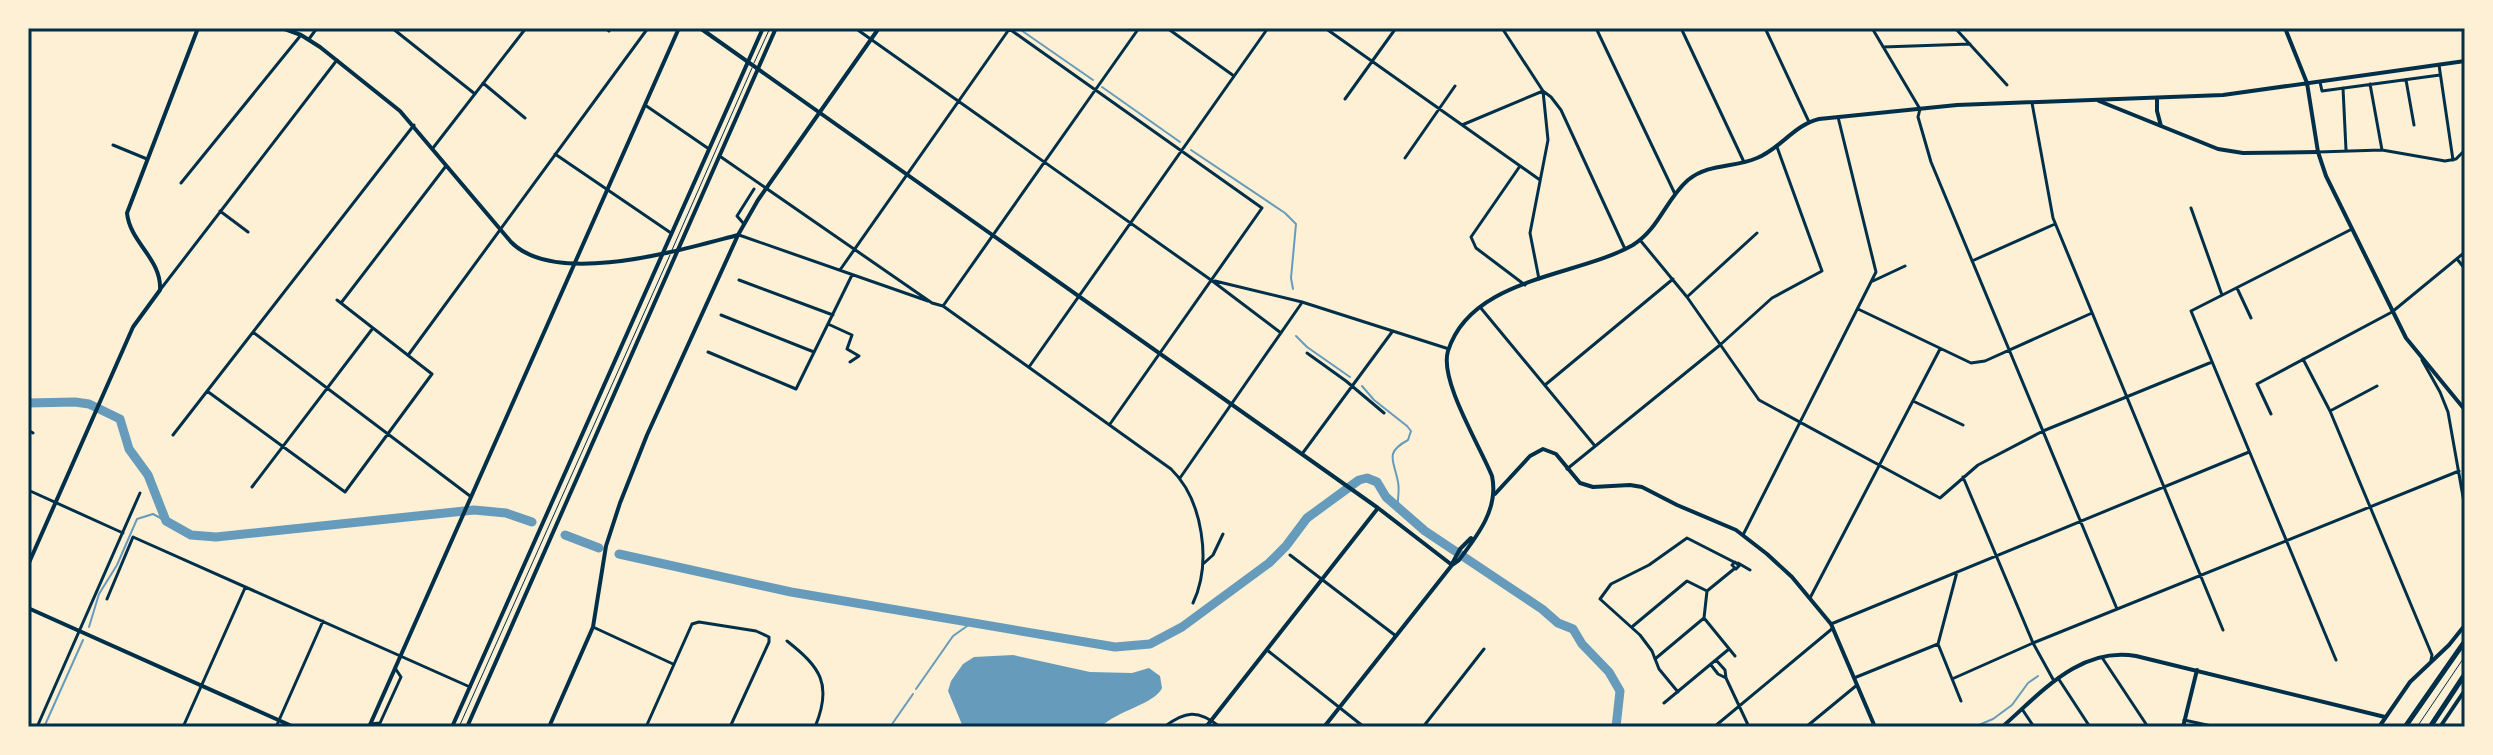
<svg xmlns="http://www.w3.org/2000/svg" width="2493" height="755" viewBox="0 0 2493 755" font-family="'Fira Sans',sans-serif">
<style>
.water{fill:#669bbc}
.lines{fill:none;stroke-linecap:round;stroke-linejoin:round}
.stream{stroke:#669bbc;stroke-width:2}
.river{stroke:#669bbc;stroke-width:9}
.service{stroke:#003049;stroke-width:1}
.minor{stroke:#003049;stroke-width:3}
.tertiary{stroke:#003049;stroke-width:4}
.secondary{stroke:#003049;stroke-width:4}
.primary{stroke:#003049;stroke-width:4}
.trunk{stroke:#003049;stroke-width:5}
.neatline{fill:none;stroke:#003049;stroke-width:3}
</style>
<rect width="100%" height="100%" fill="#fdf0d5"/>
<path class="water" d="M1013,655L1090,672L1132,673L1149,668L1160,676L1162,688C1155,704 1116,711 1101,727H963L948,691L951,681L963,664L974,657Z"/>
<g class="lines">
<path class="stream" d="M1018,28L1093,80
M1102,87L1180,142
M1191,150L1285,213L1296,224L1291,278L1293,289
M1296,336L1307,347L1350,377
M1362,386L1374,400L1407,426L1411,431L1408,440C1384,453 1394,460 1398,482C1400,491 1397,499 1398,508
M89,627L99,594L117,565L137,519L153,514L166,521
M916,689L953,636L970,624
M45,725L83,640
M890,727L913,694
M1974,727L1993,719L2012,705L2028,683L2038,676"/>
<path class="river" d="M28,403L75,402L89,404L120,419L129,449L148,475L166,521L191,535L216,537L474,510L506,513L532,522
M565,535L599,548
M619,554L791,592L1115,647L1150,644L1182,627L1269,563L1286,546L1307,518L1359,480L1367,478L1377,482L1386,497L1425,531L1542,609L1558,623L1573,629L1582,644L1609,672L1620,691L1616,727"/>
<path class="service" d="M754,63L770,28
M672,250L752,68
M459,727L670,255
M2417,727L2465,656"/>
<path class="minor" d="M392,28L475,94
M605,28L609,31
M855,28L1211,280L1281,333
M1008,28L1262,208L1110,424
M1167,28L1234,76
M1325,28L1540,180
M1502,28L1543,91L1551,97L1561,110L1625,249
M1596,28L1675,194
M1681,28L1744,162
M1765,28L1809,122
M1872,28L1920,109L1918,117L1931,162L2117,609
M1955,28L2007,85
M309,39L317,28
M1883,47L1970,44
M2439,65L2453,160
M2406,80L2414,125
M2320,82L2322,91L2440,75
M483,83L525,118
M2370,84L2382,150
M2343,88L2346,150
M1345,99L1396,28
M2032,103L2053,218L2223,630
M645,105L709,149
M1462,125L1543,91L1548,140L1530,233L1539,279
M113,145L147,159
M433,148L526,28
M2318,152L2382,150L2445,161L2456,159L2465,150
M555,154L671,233
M721,157L932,303L943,306L1171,469C1203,500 1212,563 1193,603
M1405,158L1455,86
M1520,166L1471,237L1476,248L1525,285
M181,183L301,35
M2191,208L2222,295
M220,211L248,232
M744,224L737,216L754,189
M739,235L928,301
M1640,240L1687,297L1759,400L1940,498L1978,465L2043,431L2212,362
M2457,259L2465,269
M1972,261L2055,224
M840,270L1010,28
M739,280L833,315
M1215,281L1302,302L1449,349
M1873,281L1905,266
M2237,288L2251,318
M160,290L337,60
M1687,297L1757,233
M341,303L446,166
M943,306L1139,28
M1480,307L1595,446
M1858,309L1971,363L1985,361L2092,313
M721,315L814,352
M828,324L852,335L847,349L859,356L850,362
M253,332L470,496
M708,352L796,389L852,275
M1307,353L1346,381L1384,413
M409,354L648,28
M2303,359L2330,411L2432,655L2431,660
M2422,360L2440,392L2448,412L2465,508
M1029,367L1268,28
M1545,385L1673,279
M207,391L345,492L432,374L337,300
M1913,401L1963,425
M2330,411L2377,386
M2271,414L2257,384L2392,312L2465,252
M28,430L33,433
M173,435L414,125
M1302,454L1392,332
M1567,469L1720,345L1772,298L1822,271L1777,147
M1963,477L2033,643L2054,681
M1180,478L1301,304
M252,487L373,328
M28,490L123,533
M1743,535L1876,272L1838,117
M1290,555L1396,636
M1735,562L1739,566L1736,569L1732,565Z
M1738,563L1750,570
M1203,564L1213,555L1223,534
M1734,569L1707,591L1704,618L1735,656
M1957,572L1938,644L1961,701
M1810,598L1940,349
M107,599L133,537L470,687
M1831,624L2249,452
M1633,626L1687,581L1707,591
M593,627L673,664
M787,641C820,667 833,684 815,727
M1267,650L1364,727
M1655,659L1704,618
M2103,659L2148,727
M1716,660L1725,670L1726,678L1749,727
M2336,660L2191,311L2352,229
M1711,665L1718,674L1726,678
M1854,678L1938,644
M2058,678L2090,727
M1952,679L2033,643L2459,471
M1678,692L1659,669L1652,651L1640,635L1600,599L1611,584L1649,565L1687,538L1734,562
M1664,703L1729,649
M2022,709L2034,727
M2184,720L2216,727
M370,724L380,723L401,677L395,668
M28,726L30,727
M37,727L140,493
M183,727L245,588
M276,727L323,621
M646,727L692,624L699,622L756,631L769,637V642L730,727
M1164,727C1185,711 1198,709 1220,727
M1423,727L1484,649
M1714,727L1833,628
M1806,727L1857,685"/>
<path class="tertiary" d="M2157,99V111L2161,126
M2099,101L2218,149L2243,153L2318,152
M1495,494L1530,456L1543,449L1556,454L1580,483L1593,487L1630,485L1642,487L1677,505L1736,530L1767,554L1792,577L1831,624L1875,727
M28,565L133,327L160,290C162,259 130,243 127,213L198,28
M28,608L294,727
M452,727L763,28
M467,727L776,28
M2002,727C2041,693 2080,646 2136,656L2385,717
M2183,727L2197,670"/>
<path class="secondary" d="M282,28L301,35L320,47L400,111L511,242C556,288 683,249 738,235
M700,28L1378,508L1452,565
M2285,28L2307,83L2318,152L2326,176L2406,338L2465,410
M1453,562L1460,549L1471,538
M1206,727L1378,508
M1324,727L1452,565L1459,560C1478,535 1499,508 1492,476C1480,446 1439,380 1448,351C1471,277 1577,277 1633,245C1659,229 1666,199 1688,180C1709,163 1734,168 1757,158C1780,149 1794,125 1819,119L1957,105L2223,95L2465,61
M2379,727L2410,682L2449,645L2465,625
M2440,727L2465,690"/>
<path class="primary" d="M369,727L679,28
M549,727L593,627L606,546L620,503L647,435L738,235L758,200L879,28"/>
<path class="trunk" d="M2405,727L2465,641
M2430,727L2465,674"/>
</g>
<rect width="2493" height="755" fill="none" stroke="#fdf0d5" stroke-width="60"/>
<rect x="30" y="30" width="2433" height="695" class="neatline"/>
</svg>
